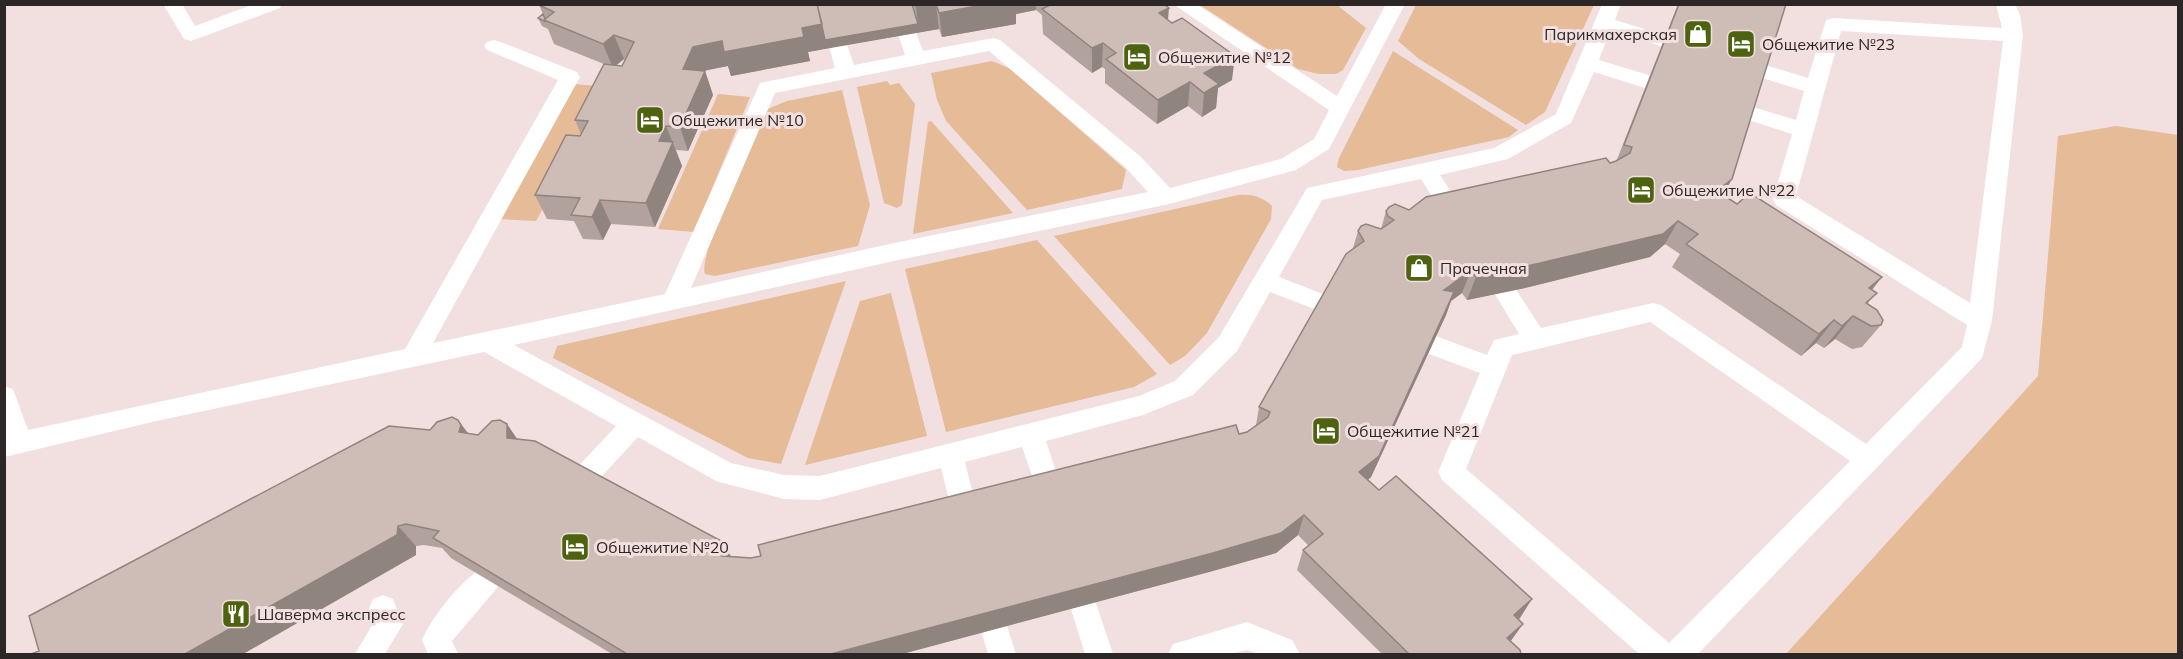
<svg xmlns="http://www.w3.org/2000/svg" width="2183" height="659" viewBox="0 0 2183 659" font-family="Mulish,sans-serif">
<style>
.green{fill:#e5bb98}
.lines{fill:none;stroke-linecap:round;stroke-linejoin:round}
.service{fill:#fff;fill-rule:evenodd}
.wall{fill:#b1a29d;fill-rule:evenodd}
.shaded-wall{fill:#90847f}
.building{fill:#cebcb6;stroke:#90847f;stroke-width:1.5}
.labels{text-anchor:middle;dominant-baseline:central;stroke-width:6;stroke-linejoin:round;paint-order:stroke}
.poi-label{font-size:16px;fill:#2d2626;stroke:#f2dfdf;text-anchor:start}
</style>
<rect width="100%" height="100%" fill="#f2dfdf"/>
<path class="green" d="M1200,5H1337L1366,28L1343,70L1336,74H1319L1298,69Z
M1416,5V4L1594,5L1545,112L1526,125L1419,59L1398,41Z
M1393,51L1518,130L1509,137L1358,170L1344,171L1337,167L1339,158Z
M992,61L1009,68L1126,170L1122,189L1027,210L946,121L937,100L931,73Z
M887,81L890,85L899,83L915,104L902,205L897,208L884,203L857,87Z
M574,84L609,87L536,221L500,219Z
M842,90L870,205L858,246L715,276L705,274C697,257 755,134 765,110L787,101Z
M718,94L750,97L694,232L658,229Z
M931,121L1013,213L913,234L928,122Z
M2116,126L2178,135V654H1786L2038,376L2058,136Z
M1238,195C1251,194 1262,196 1272,206L1271,219L1207,333L1185,356L1170,365L1054,236Z
M1037,240L1157,374L1134,387L946,432L905,269Z
M846,281L781,464L748,458L553,358L557,346Z
M891,293L927,436L805,465L860,301Z"/>
<g class="lines">
<path class="service" d="M163,4H182L195,26L254,4H282L280,8L191,41L184,39Z
M1173,4H1196L1337,96L1386,4H1405L1329,149L1296,170L1165,205L894,261L514,345L731,463L784,475L820,476L1139,396L1175,381L1219,337L1307,188L1494,148L1556,114L1602,4H1621L1615,20L1671,37L1674,41L1671,45L1664,47L1610,31L1599,60L1655,77L1658,82L1655,87L1648,89L1594,72L1571,123L1508,159L1440,175L1465,213L1462,219L1454,221L1446,219L1421,179L1322,200L1279,277L1333,298L1337,304L1333,310L1325,313L1270,292L1237,351L1193,395L1143,415L1046,441L1063,493L1059,501L1050,505L1041,501L1022,447L965,462L978,515L975,523L965,527L955,523L941,468L820,500L784,499L716,481L638,437L591,488L582,491L573,488L569,480L573,472L616,426L484,352L161,420L4,457V386L13,389L28,430L405,349L558,80L487,50L484,46L487,42L494,40L501,42L577,72L580,77L433,343L665,294L760,83L835,68L829,46L832,42L839,40L846,42L854,65L905,55L898,34L901,30L908,28L915,30L923,51L993,38L1000,40L1141,157L1170,188L1281,159L1314,139L1329,110ZM989,51L1125,167L1148,192L894,243L691,288L775,93Z
M1996,4H2015L2020,15L2023,35L1992,321L1982,358L1698,654H1639L1442,480L1438,472L1480,373L1424,352L1421,345L1424,338L1433,335L1487,355L1494,340L1519,334L1493,291L1497,285L1505,282L1513,285L1541,328L1653,303L1661,305L1866,444L1962,347L1967,325L1776,205L1773,199L1792,134L1739,117L1736,112L1739,107L1746,105L1796,120L1804,91L1752,75L1749,70L1752,65L1759,63L1808,78L1826,20L1833,18L2002,28ZM1841,31L2003,41L1970,303L1796,196ZM1650,322L1850,461L1669,643L1466,469L1512,355Z
M487,566L497,570L501,579L497,588L452,641L458,654H428L422,640C431,618 464,575 487,566Z
M1084,593L1094,597L1113,654H1085L1070,606L1074,597Z
M383,595L393,599L403,624L385,654H355L374,622L369,608L373,599Z
M995,616L1005,620L1016,654H988L981,630L985,620Z
M1247,622L1292,640L1300,654H1259L1247,650L1230,654H1168L1173,644Z"/>
</g>
<path class="wall" d="M541,4H1164L1168,20L1232,80L1218,88L1216,108L1202,117L1188,106L1157,124L1105,83V69L1102,67L1092,73L1043,34L1042,15L1036,10L1016,14V24L942,37L939,29L827,48L808,52L810,61L731,76L728,66L704,71H705L713,95L688,151L676,150L682,166L655,227L611,224L603,240L583,239L574,221L547,219L535,195L580,136L581,134L575,120L604,64L554,44L548,29L542,26L538,18L543,14L539,5ZM624,59L625,60L622,66L616,65Z
M1678,4H1786L1732,179L1723,195L1872,290L1868,304L1881,325L1862,347L1852,349L1835,339L1824,348L1816,343L1801,356L1672,267L1680,254L1665,244L1650,257L1525,288L1467,300L1462,293L1451,301L1446,315L1371,477L1368,480L1520,618L1518,619L1511,641L1521,654H1382L1297,570L1303,550L1309,546L1298,535L1276,553L1209,572L902,654H612L451,558L442,548L424,545L416,546V555L243,654L430,430L478,435L507,424L516,439L723,542L731,556L751,558L1247,432L1256,425L1259,407L1353,248L1358,231L1381,229L1386,211L1409,210L1616,162Z"/>
<path class="shaded-wall" d="M936,4L939,29L808,52L810,61L731,76L728,66L701,71L683,69L693,47L822,24H918L916,7Z
M988,4H1036V10L1016,14V24L942,37L939,13Z
M1169,8L1167,32L1159,13Z
M614,35L624,59L613,68L603,44Z
M1103,43L1102,67L1092,73V48Z
M1235,56L1232,80L1218,88L1216,108L1202,117L1204,93V73Z
M705,71L713,95L688,151L680,127Z
M1190,82L1188,106L1157,124L1158,100Z
M666,126L682,166L655,227L646,203L659,141Z
M1732,179L1718,203L1717,191Z
M600,200L611,224L603,240L592,217Z
M1678,221L1665,244L1650,257L1525,288L1467,300L1476,277Z
M1471,270L1462,293L1451,301L1446,315L1371,477L1352,493L1359,472L1444,290Z
M1882,277L1864,300L1869,288Z
M1853,316L1835,339L1824,348L1842,326Z
M1834,320L1816,343L1801,356L1819,334Z
M458,420L474,441L459,432Z
M507,424L522,446L507,438Z
M1304,515L1298,535L1276,553L1209,572L902,654H831Z
M398,526L416,546V555L243,654H185Z
M723,542L733,562L715,552Z
M1532,599L1520,618L1501,634L1514,615Z
M1523,624L1510,642L1507,638Z"/>
<path class="building" d="M541,4H817L822,24L802,28L804,37L724,52L722,41L693,47L683,69L705,71L680,127L666,126L659,141L673,142L646,203L600,200L592,217L571,215L580,198L535,195L566,135L580,136L588,121L575,120L604,64L622,66L634,42L614,35L603,44L544,20L554,12L539,5Z
M817,4H912L918,24L825,40Z
M915,4H934L916,7Z
M936,4H988L939,13Z
M1052,4H1164L1169,8L1159,13L1172,23L1182,18L1235,56L1204,73L1219,84L1204,93L1190,82L1158,100L1106,59L1116,53L1103,43L1092,48L1042,9Z
M1679,4H1786L1732,179L1717,191L1737,204L1750,193L1882,277L1869,288L1877,293L1866,303L1877,310L1883,320L1881,325L1871,326L1853,316L1842,326L1834,320L1819,334L1686,244L1698,234L1678,221L1663,234L1536,264L1476,277L1471,270L1444,290L1454,292L1379,456L1359,472L1379,490L1396,476L1532,599L1514,615L1523,624L1507,638L1520,650L1521,654H1409L1303,550L1323,534L1304,515L1281,533L1213,553L831,654H627L433,538L439,531L406,524L398,526L397,535L185,654H31L39,651L29,616L389,426L430,430L437,422L452,417L458,420L461,425L459,432L478,435L492,421L500,420L507,424V438L535,441L723,542L715,552L722,556L751,558L761,556L758,545L832,526L1236,425L1239,434L1247,432L1268,417L1270,412L1259,407L1346,254L1364,241L1358,231L1361,226L1366,224L1381,229L1394,220L1388,216L1386,211L1389,207L1395,204L1409,210L1426,197L1606,158L1610,163L1616,161L1630,153L1632,147L1624,145Z
M543,14L545,19L544,20V21L538,18Z"/>
<defs>
<g id="shop-square" transform="scale(1.5)"><rect x="-9" y="-9" width="18" height="18" rx="4" fill="#4d630f" stroke="#f2dfdf"/><path d="M-5-2.5h2.3a2.7 3.5 0 0 1 5.4 0H5L5.5 6h-11ZM-1.5-2.5h3a1.5 2.3 0 0 0-3 0Z" fill="#fff"/></g>
<g id="hotel-square" transform="scale(1.5)"><rect x="-9" y="-9" width="18" height="18" rx="4" fill="#4d630f" stroke="#f2dfdf"/><path d="M-6-4.5h1.5V1H6V5H4.5V3h-9V5H-6ZM-4 0a1.8 1.8 0 1 1 3.6 0ZM.5 0V-2.5h3Q6-2.5 6 0Z" fill="#fff"/></g>
<g id="restaurant-square" transform="scale(1.5)"><rect x="-9" y="-9" width="18" height="18" rx="4" fill="#4d630f" stroke="#f2dfdf"/><path d="M-5-6h1v4h1v-4h1v4h1v-4h1v5L-1.5 .5V6h-2V.5L-5-1ZM5-6V6H3V1.5H1.5Q1.5-4 5-6Z" fill="#fff"/></g>
</defs>
<g fill-rule="evenodd">
<use href="#shop-square" x="1698" y="34"/>
<use href="#hotel-square" x="1741" y="44"/>
<use href="#hotel-square" x="1137" y="57"/>
<use href="#hotel-square" x="650" y="120"/>
<use href="#hotel-square" x="1641" y="190"/>
<use href="#shop-square" x="1419" y="268"/>
<use href="#hotel-square" x="1326" y="431"/>
<use href="#hotel-square" x="575" y="547"/>
<use href="#restaurant-square" x="236" y="614"/>
</g>
<g class="labels">
<g class="poi-label">
<text x="1677" y="34" text-anchor="end">Парикмахерская</text>
<text x="1762" y="44">Общежитие №23</text>
<text x="1158" y="57">Общежитие №12</text>
<text x="671" y="120">Общежитие №10</text>
<text x="1662" y="190">Общежитие №22</text>
<text x="1440" y="268">Прачечная</text>
<text x="1347" y="431">Общежитие №21</text>
<text x="596" y="547">Общежитие №20</text>
<text x="257" y="614">Шаверма экспресс</text>
</g>
</g>
<rect width="2183" height="659" fill="none" stroke="#2d2626" stroke-width="12"/>
</svg>
